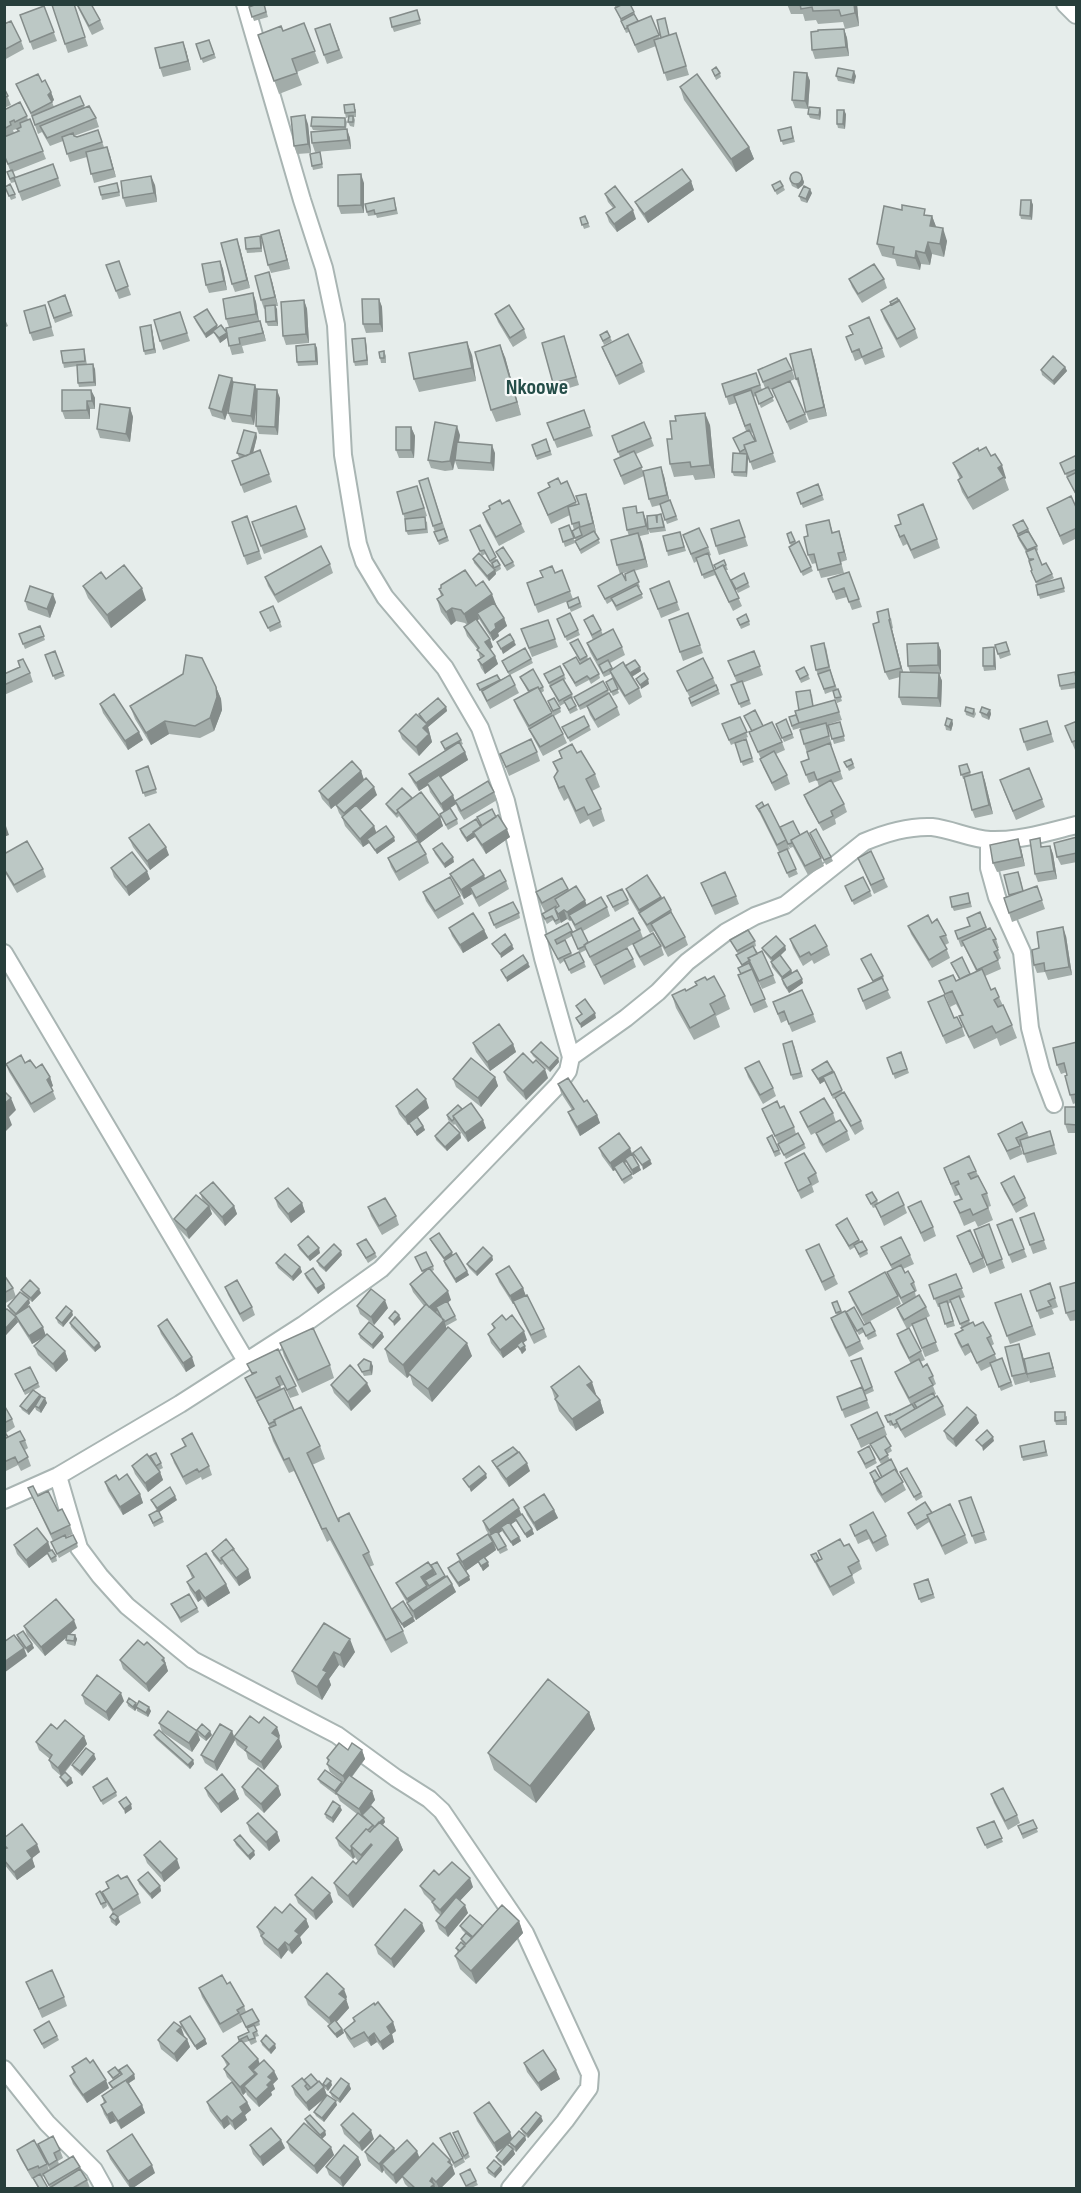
<svg xmlns="http://www.w3.org/2000/svg" width="1081" height="2193" viewBox="0 0 1081 2193" font-family="'Sofia Sans Condensed',sans-serif">
<style>
.lines{fill:none;stroke-linecap:round;stroke-linejoin:round}
.street-casing{stroke:#a9b5b3;stroke-width:20}
.street{stroke:#fff;stroke-width:16}
.wall{fill:#a2aca9;fill-rule:evenodd}
.shaded-wall{fill:#848c8a}
.building{fill:#bcc8c5;stroke:#848c8a;stroke-width:1.5}
.labels{text-anchor:middle;dominant-baseline:central;stroke-width:4.5;stroke-linejoin:round;paint-order:stroke}
.quarter-label{font-size:22px;font-weight:bold;fill:#254e49;stroke:#f7faf9}
</style>
<rect width="100%" height="100%" fill="#e6edeb"/>
<g class="lines">
<g class="street-casing">
<path id="street" d="M1065,4L1076,15
M989,840V868L997,897L1022,952L1030,1028L1041,1070L1054,1104
M4,953L246,1361
M571,1057L626,1018L658,992L687,962L726,932L755,916L785,905L864,842C885,833 909,826 932,827C951,829 971,839 990,840C1020,841 1048,832 1076,825
M58,1476L79,1548L100,1576L127,1606L193,1660L337,1735L396,1778L429,1799L442,1811L525,1933L590,2074L589,2088L565,2121L510,2188
M4,1500L58,1476L180,1404L303,1325L381,1269L558,1085L568,1071L571,1057L543,958L506,801L480,728L445,668L385,597L364,562L358,544L343,455L336,325L324,268L302,200L245,4
M4,2069L47,2123L94,2170L104,2188"/>
</g>
<use href="#street" class="street"/>
</g>
<path class="wall" d="M74,4L88,46L68,53L52,5Z
M76,4H91L100,20L104,29L92,35Z
M264,4L268,17L254,21L249,7Z
M614,4H630L638,21L651,16L660,38L666,22L669,35L679,42L689,75L667,81L656,46L638,53L629,32L626,33Z
M787,4H857L859,26L845,29L843,22L818,24L816,20L805,21L803,14H791Z
M44,6L57,41L33,50L20,15Z
M417,10L421,24L394,32L392,27Z
M304,23L319,63L297,72L302,85L279,94L258,35L283,31Z
M4,24L21,41L24,49L4,60Z
M330,24L343,58L327,64L315,29Z
M844,29L847,38L849,56L815,59L812,50Z
M209,40L216,58L203,63L196,44Z
M186,50L191,70L163,77L160,68Z
M712,70L720,73L721,77L716,80Z
M807,73L810,81L808,109L795,108L792,100Z
M836,76H856L854,84L838,81Z
M42,82L51,92L54,100L52,102L54,107L80,96L85,108L96,118L99,127L74,136L77,137L98,130L104,147H107L116,177L94,183L87,157L70,162L63,141L50,146L42,132L38,134L32,117L20,93L16,84Z
M680,87L749,147L754,159L736,172L684,100Z
M4,88L11,105L4,108Z
M820,108L821,112L820,120L810,118L808,114Z
M356,109V117H354L355,120L354,127L350,126L348,122L349,117L346,118L345,113Z
M4,110L27,116L28,120L30,119L46,159L13,172L15,178L53,164L61,186L22,201L15,182L11,183L7,172L10,170L4,155ZM17,129L18,132L14,133L13,130Z
M846,114L845,129L838,128L837,124Z
M345,118L347,122L346,129L350,138L351,149L315,152L312,143L326,131L313,130L311,126Z
M308,124L311,153L297,154L294,146Z
M778,130L792,131L795,142L783,145Z
M320,152L323,168L313,170L312,166Z
M801,174L804,182L803,185L798,189L792,186L789,178Z
M691,181L694,190L648,223L639,210L635,202Z
M364,183V213L341,214L338,206Z
M155,185L157,202L126,207L123,198Z
M772,185L783,186L785,190L777,195Z
M5,187L15,194L16,198L11,200Z
M119,188L120,196L102,200L101,195Z
M812,193L807,203L801,201L799,196Z
M605,194L636,219L617,232L609,222L606,213L613,208L608,202Z
M394,198L398,214L377,218L376,215L368,216L367,212Z
M1031,200L1033,205L1032,220L1021,219L1020,215Z
M927,215L932,216L936,227L947,241L944,257L932,254L930,265L921,264L920,270L897,266L895,259L882,256L877,244Z
M585,216L590,227L584,229L580,218Z
M279,230L282,239L290,269L271,273L268,265Z
M260,236L262,241V252L247,253L246,249Z
M240,248L250,288L235,292L232,284Z
M119,261L131,295L119,299L106,265Z
M220,261L223,269L227,290L209,293L206,285Z
M849,279H884L887,288L862,303L852,287Z
M272,281L278,306H276L278,326H268L266,322V308L264,309L261,300Z
M253,293L256,302L259,321L263,330L266,341L242,346L244,353L232,355L227,338L220,343L214,333L206,338L196,322L194,317L218,328L227,333L229,327L226,319Z
M65,295L73,316L55,323L48,302Z
M379,299L382,307L383,332L366,333L363,324Z
M304,300L307,309L309,343L286,345L283,336Z
M890,302L915,329L918,338L900,348L884,319L881,310L891,305Z
M45,305L54,336L33,341L30,333Z
M180,312L190,341L163,350L160,341Z
M495,314L524,329L527,338L513,347L498,322Z
M4,317L8,326L4,328Z
M151,325L152,329L156,353L145,355L144,351Z
M852,334L882,348L885,357L865,365L862,358L855,361L846,337Z
M600,335L610,337L612,341L604,345Z
M366,342L368,365L355,366L354,362Z
M315,344L317,348L318,365L298,366L297,362Z
M567,345L579,385L556,392L553,383Z
M602,347L642,363L645,372L619,385L605,355Z
M384,351L386,356V363H381L380,358Z
M85,353L87,365L95,369L96,386L79,387L78,383L77,366L64,368L63,363Z
M472,355L476,381L419,392L414,379Z
M505,357L521,415L496,422L491,410Z
M814,358L827,416L809,420L806,412L800,387H799L796,379Z
M1065,367L1067,371L1054,385L1042,375L1041,370Z
M758,370H792L795,379L769,390L774,401L761,408L756,396L753,397L776,462L753,470L747,453L748,458L747,477L734,476L732,472L741,454L733,438L746,431L736,403L729,405L722,384L756,373L762,390L765,388ZM753,432L756,441H755L751,433Z
M233,382L255,385L257,390L280,398L278,435L259,434L256,426V408L254,425L232,422L228,413L229,407L225,420L212,416L209,408Z
M772,389L805,414L808,422L790,430Z
M91,390L95,398V409H90V419H65L62,411Z
M130,408L133,417L130,442L100,438L97,429Z
M584,410L593,436L557,448L547,423Z
M676,421L710,425L715,478L695,480L693,475L674,477L670,464L672,439Z
M411,427L415,436L414,458H399L396,450Z
M256,433L257,437L253,453L260,450L272,482L244,493L232,461L240,458L239,457L237,453Z
M460,435L459,442L495,453L494,471L458,469L455,461L453,470L445,471L431,468L428,460Z
M612,436L651,438L654,446L636,454L644,474L664,476L669,500H670L678,520L667,524L660,505L652,507L649,499L644,476L624,485L614,460L620,457Z
M546,439L552,455L537,460L532,445Z
M979,451L991,456L1006,478L1005,479L1009,490L973,510L962,492L958,480L960,479L953,463Z
M1077,455V497L1060,463Z
M428,478L449,541L439,545L433,526Z
M567,481L577,505L589,502L596,532H595L600,543L581,554L575,541H576L572,531L574,530L570,515L551,524L538,493Z
M818,484L824,500L803,508L797,493Z
M397,492L420,494L427,516L421,518L427,522L428,533L408,535L406,531L405,520Z
M502,504L521,524L525,532L499,546L486,522L483,513L490,509L489,506Z
M296,506L308,537L264,554L252,522Z
M1077,506V538L1063,545L1047,508Z
M643,512L646,520L649,534L640,536L648,567L634,571L640,587L639,588L643,598L617,611L612,601L607,604L598,586L626,581L632,571L620,574L617,565L629,536L627,530L638,513Z
M247,516L262,559L247,565L232,522Z
M663,518L666,531L650,533L648,529Z
M829,520L833,533L839,531L847,560L841,562L844,573L821,578L816,563L812,564L808,555V536Z
M901,524L937,539L940,548L914,559L907,544L903,546L898,535Z
M569,525L575,543L565,547L559,529Z
M1013,525L1028,529L1037,546L1038,550L1037,551L1042,565L1052,574L1054,578L1044,583L1061,578L1065,592L1040,599L1036,585H1037L1031,571L1032,570L1026,552L1019,540Z
M742,528L748,546L719,555L716,546Z
M470,530L497,560L500,565L501,569L496,572V574L489,581L474,563L473,559L494,569L485,554L482,556Z
M680,532L686,551L668,556L667,551Z
M787,534L795,541L811,567L813,571L803,576L790,551L789,547L791,546Z
M683,535L708,547L711,555L709,556L714,570L724,560L728,570H726L742,606L733,611L715,575L704,579L697,561L694,563Z
M496,552L513,562L515,566L507,571Z
M330,564L333,573L278,603L268,586L265,577Z
M562,570L573,599L578,597L582,607L571,612L567,602L568,601L538,613L527,583Z
M849,572L862,607L852,610L847,597L836,600L828,579Z
M106,579L146,600L111,628L88,598L83,586Z
M731,580L748,583L750,587L738,593Z
M669,581L680,610L661,618L650,589Z
M476,586L497,607L504,618L507,626L498,633L499,636L493,641L479,619L477,621L493,647L490,649L495,656L498,664L485,674L481,668L478,660L480,658L478,650L467,636L464,627L467,625L465,623L456,621L451,625L441,612L437,599L441,596L439,589Z
M25,601L56,602L50,618L28,610Z
M688,613L703,653L683,661L669,620Z
M262,616L280,622L282,627L270,632Z
M891,618L893,628L892,629L903,672H910L908,666L938,643L941,651V674H939L942,681L941,707L902,705L899,697L900,677L889,680L885,672L879,622Z
M557,619L578,630L580,635L567,641Z
M737,619L749,621L750,625L741,629Z
M548,620L558,647L532,657L521,629Z
M584,620L601,630L603,635L593,640Z
M40,626L45,640L25,649L19,634Z
M1006,642L1011,655L1000,659L995,645Z
M570,643L587,656L588,659L599,674L600,678L591,684L589,680L576,687L563,664H581Z
M587,643L622,647L625,655L610,663L613,669L640,667L641,671L632,677L639,688L642,697L629,705L614,681L619,693L613,696L606,682L612,678L611,674L604,677L590,652Z
M826,647L831,672L837,689H838L842,701L837,703L833,691L825,694L819,674L818,675L816,670Z
M754,651L763,675L742,683L751,704L741,708L731,685L737,683L728,661Z
M995,652L996,670L984,671L983,666Z
M45,655L63,672L65,676L55,680Z
M531,659L533,663L510,675L519,693L490,709L477,684L500,680L509,675L502,661Z
M18,661L30,673L33,682L4,695V674L20,667Z
M677,671L713,678L720,694L692,707L690,703V698Z
M796,671L808,675L810,679L801,683Z
M1075,672L1077,676V688L1061,690L1060,686Z
M544,674L564,675L566,679L564,680L572,694L573,698L572,699L578,710L570,714L565,703L560,706Z
M520,677L543,687L544,691L541,693L563,734L567,743L543,756L517,708L514,700L528,692Z
M216,687L221,699L222,710L214,731L200,738L169,734L151,745L135,719L130,706Z
M608,690L609,694L617,707L620,715L598,728L590,715L587,707L580,710L574,697Z
M812,694L813,706L835,700L842,720L826,725L832,745H831L843,779L833,783L844,804L847,812L835,819L836,824L823,831L807,803L804,795L819,787L817,780L809,783L801,762L809,759L804,744L801,730L800,728L793,730L789,717L796,715Z
M548,701L560,708L561,712L554,716Z
M100,704L143,740L128,750L103,713Z
M446,707L447,711L428,727L432,742L419,756L402,739L399,731L420,717L419,714Z
M974,709L976,714L974,718L966,715L965,711Z
M990,710L991,714L989,720L982,717L980,712Z
M744,716L763,726L782,742L785,750L776,754L787,775L790,784L775,791L763,767L761,759L749,732L751,731Z
M740,717L748,737L731,745L722,724Z
M786,719L794,738L784,742L776,724Z
M952,720L953,724L951,731L946,730L945,725Z
M1077,721V750H1075L1065,726Z
M840,722L845,741L834,744L828,725Z
M589,726L591,730L570,742L562,727Z
M1050,730L1054,742L1027,751L1024,742Z
M461,740L463,744L461,745L465,752L468,760L440,778L453,795L455,801L494,792L497,800L464,820L458,810L456,804L449,809L457,819L458,824L448,830L440,814L444,812L430,792L428,785L419,791L413,782L409,774L445,751L441,742Z
M735,743L752,758L754,762L743,766Z
M559,751L577,753L595,774L600,787L592,791L601,809L605,821L593,827L589,819L580,824L568,798L564,801L558,789L554,777L557,772L553,762L561,758Z
M537,752L540,761L509,776L500,754Z
M851,759L855,768L849,771L844,762Z
M967,764L971,775L982,772L985,781L993,814L975,818L972,810L964,779H963L959,766Z
M148,766L157,793L145,797L136,771Z
M361,771L364,780L377,795L360,810L374,826L376,832L395,841L377,854L369,843L363,847L345,826L342,817L339,813L336,805L345,797L331,809L322,799L319,791Z
M1003,789L1042,799L1045,807L1016,820Z
M412,799L440,817L443,826L420,843L426,854L429,863L399,881L391,867L388,858L417,841L399,816L397,818L388,808L386,804Z
M756,806H764L782,831L800,835L821,858L824,866L808,875L793,847L790,848L787,843L790,849L787,850L798,874L789,878L780,857L779,852Z
M477,817H496L510,837L486,854L475,837L467,842L461,833L460,829L482,826Z
M810,833L831,857L833,861L826,865Z
M1077,837V862L1061,865L1057,857Z
M129,838L169,855L150,870L133,847Z
M1050,846L1053,854L1057,879L1038,882L1035,874L1043,847Z
M1021,848L1025,866L997,872L993,863Z
M433,849L454,862L445,868L435,854Z
M4,854L43,869L46,877L17,893L4,871Z
M858,858L884,879L888,887L874,894Z
M111,868L150,879L129,896L114,877Z
M450,874L506,881L509,889L479,907L472,894L464,899L454,883Z
M1020,876L1023,891L1037,886L1045,909L1012,922L1004,898L1009,896Z
M562,878L569,891L587,905L607,907L610,916L583,931L588,942L640,930L643,938L661,946L664,955L644,966L636,953L633,944L594,966L586,950L580,953L572,936L565,940L572,955L584,962L586,967L571,974L564,961L560,964L545,935L568,923L572,932L576,930L571,920L570,921L567,919L556,925L553,920L547,924L542,914L558,907L557,905L545,912L539,901L536,892Z
M701,883L736,896L739,904L715,915Z
M845,886L870,891L872,896L854,905Z
M626,889L661,897V899L671,910L674,918L685,937L688,945L668,957L654,931L650,933L629,897Z
M423,892L460,896L464,904L438,919L426,901Z
M607,896L628,900L629,904L615,912Z
M969,897L972,907L954,911L952,907Z
M980,912L987,929L996,939L999,948H997L1001,958L998,960L1001,969L985,976L991,990L999,997L1012,1025L1017,1038L1000,1046L997,1038L974,1049L964,1029L959,1016L962,1015L956,1004L950,1007L939,981H956L959,979L951,963L970,974L976,971L964,946L961,947L955,931L969,926Z
M519,913L520,918L496,929L490,918Z
M932,923L946,935L949,943L945,945L950,958L932,968L911,934L908,926Z
M449,928L484,930L488,938L463,953L452,936Z
M1066,936L1072,975L1048,980L1045,972L1037,973L1034,965Z
M790,939L827,946L830,955L814,964L812,960L803,966L793,948Z
M730,940L755,941L756,946L754,947L773,975L776,983L762,989L751,965H750L768,1007L754,1013L738,975L740,974L742,966L736,955L738,954Z
M785,946L786,950L780,956L792,973L803,983L789,993L783,984L782,979L772,967L771,962H772L764,952L762,948Z
M633,959L636,967L604,985L595,965Z
M861,959L883,976L884,980L883,981L891,998L866,1010L858,989L873,982Z
M686,991L725,996L730,1009L716,1016L720,1027L694,1040L676,1008L672,995Z
M773,1002L813,1014L816,1022L792,1032L787,1020L781,1023Z
M928,1002L954,1018L962,1027L965,1036L946,1044Z
M1077,1042V1133H1068L1065,1124L1076,1107V1103L1073,1104L1070,1095L1067,1072L1061,1074L1057,1065Z
M473,1043L513,1044L516,1052L490,1071L476,1052Z
M794,1045L803,1077L793,1080L791,1075Z
M531,1052L558,1058L559,1062L550,1072L533,1056Z
M901,1052L909,1073L895,1079L887,1058Z
M25,1063L50,1077L53,1086L51,1087L56,1099L34,1113L9,1072L6,1064Z
M745,1068L773,1088L776,1096L763,1104L748,1077Z
M812,1070L834,1072L843,1093L861,1121L864,1129L855,1135L838,1106L835,1098L833,1099L825,1081L820,1084Z
M504,1072L548,1078L526,1100L507,1080Z
M495,1077L498,1086L481,1107L456,1087L453,1079Z
M558,1084L584,1102L597,1115L600,1123L580,1136L571,1120L568,1112L572,1110L561,1093Z
M396,1106L429,1108L418,1117L423,1126L425,1130L417,1136L409,1124L408,1125L399,1114Z
M780,1108L794,1127L796,1134L804,1144L806,1148L786,1159L765,1117L762,1109Z
M462,1109L486,1128L468,1142L455,1124L454,1125L448,1120L447,1115Z
M800,1112L833,1113L836,1122L811,1135L803,1120Z
M847,1131L850,1140L826,1153L819,1142L816,1133Z
M1050,1131L1057,1154L1027,1163L1021,1145L1020,1146L1023,1154L1010,1160L998,1134L1027,1133L1029,1137Z
M460,1133L461,1138L447,1151L436,1140L435,1136Z
M767,1138L779,1150L781,1154L775,1157Z
M599,1148L633,1156L641,1170L633,1175L626,1162L625,1163L633,1178L624,1184L615,1170L613,1171L602,1156Z
M785,1163L816,1173L819,1182L812,1186L814,1192L801,1199Z
M944,1168L976,1171L987,1193L991,1206L988,1207L993,1220L978,1227L975,1221L964,1226L954,1202L960,1199L959,1195L955,1196Z
M1001,1183L1025,1198L1028,1206L1016,1213L1004,1191Z
M200,1193L234,1206L237,1214L225,1226L210,1208L212,1214L189,1239L177,1227L174,1219L203,1201Z
M866,1195L877,1200L878,1203L904,1205L907,1213L884,1226L876,1207L873,1208Z
M275,1198L302,1203L305,1212L291,1223L278,1207Z
M368,1207L396,1216L399,1225L382,1235L371,1216Z
M908,1207L933,1227L936,1236L924,1242Z
M1034,1213L1047,1249L1033,1254L1020,1218Z
M1012,1219L1027,1257L1012,1263L997,1225Z
M989,1224L1005,1268L990,1274L974,1230Z
M836,1225L859,1240L867,1250L868,1254L860,1258L855,1247L850,1250Z
M957,1236L983,1258L986,1267L973,1273Z
M430,1239L453,1255L469,1275L456,1283L445,1265L444,1261V1260L432,1243Z
M357,1244L375,1253L377,1257L368,1263Z
M298,1245L320,1253L310,1261L299,1249Z
M881,1247L910,1255L914,1264L903,1269L905,1273L914,1282L917,1291L915,1292L916,1297L926,1307L930,1316L926,1318L939,1351L925,1357L913,1325L907,1329L900,1316L897,1308L903,1304L890,1280L887,1272L892,1269Z
M806,1250L834,1276L838,1284L825,1291Z
M342,1255L326,1272L319,1266L317,1261Z
M492,1256L493,1260L477,1276L469,1268L467,1264Z
M415,1257L433,1266L434,1270L432,1271L451,1300L448,1302L457,1320L446,1326V1328L472,1356L432,1402L413,1385L410,1375L407,1378L389,1362L385,1349L424,1306L413,1292L410,1284L423,1273Z
M276,1263L300,1267L302,1272L293,1281L278,1268Z
M305,1274L324,1284L325,1288L318,1294L306,1278Z
M496,1274L523,1288L525,1295L544,1329L547,1337L534,1344L514,1304H513L499,1282Z
M956,1274L965,1297L960,1299L970,1323L991,1336L994,1344L991,1346L997,1360L1002,1358L1013,1386L1001,1391L991,1366L981,1371L971,1352L965,1356L958,1343L955,1334L963,1331L951,1302L948,1304L955,1326L947,1328L940,1307H938L929,1285Z
M4,1275L13,1288L16,1297L4,1304Z
M1077,1282V1320L1070,1321L1066,1313Z
M1050,1283L1058,1307L1052,1309L1054,1314L1040,1319L1030,1291Z
M225,1287L252,1307L255,1315L243,1322L228,1295Z
M21,1290L41,1293L32,1302L23,1294Z
M849,1292L898,1296L901,1304L865,1324L852,1300Z
M1021,1294L1036,1335L1010,1344L995,1303Z
M837,1301L842,1313L875,1331L877,1336L868,1340L864,1332L859,1335L848,1316L860,1341L864,1349L849,1357L834,1327L831,1318L837,1315L832,1303Z
M30,1303L28,1306L45,1335L65,1351L68,1360L56,1372L38,1355L34,1346L44,1337L32,1344L18,1322L6,1335L4,1334V1311L15,1316L10,1311L8,1306Z
M357,1306L388,1308L374,1325L360,1314Z
M73,1315L63,1327L58,1323L56,1318Z
M506,1320L527,1340L523,1343L526,1350L522,1354L518,1347L503,1358L491,1343L488,1334L494,1329L492,1324Z
M70,1323L99,1343L101,1347L95,1352L71,1327Z
M158,1326L195,1366L186,1372L161,1334Z
M382,1333L384,1337L373,1349L360,1338L359,1334Z
M897,1334L921,1351L925,1360L920,1362L923,1367L933,1376L936,1384L933,1386L936,1394L934,1395L943,1406L946,1415L905,1438L898,1427L895,1429L893,1425L890,1426L885,1416L890,1415L911,1405L898,1380L895,1372L911,1364L900,1343Z
M280,1343L330,1365L334,1378L302,1393L284,1356Z
M278,1349L299,1395L290,1398L284,1385L280,1386L294,1410L320,1446L325,1459L312,1465L339,1522L369,1552L374,1565L369,1567L392,1611L415,1621L404,1628L395,1616L403,1631L408,1643L391,1653L330,1540L327,1542L294,1471L289,1473L273,1441L269,1428H270L249,1387L245,1378L252,1375L247,1364Z
M1022,1352L1029,1381L1015,1385L1012,1376Z
M1049,1353L1056,1377L1030,1383L1027,1374Z
M861,1358L874,1391L865,1395L870,1408L845,1418L837,1397L862,1388Z
M358,1365L373,1366L372,1375L364,1376Z
M15,1374L38,1383L40,1387L34,1390L40,1395L47,1403L41,1413L36,1410L35,1407L29,1415L22,1410L20,1406L31,1392L25,1395Z
M331,1385L371,1391L351,1411L334,1393Z
M551,1387L596,1394L595,1395L600,1400L604,1413L576,1431L559,1411Z
M4,1405L12,1419L15,1427L6,1433L8,1437L25,1440L28,1448L25,1450L31,1466L21,1471L18,1465L4,1472Z
M1067,1416V1425H1056L1055,1421Z
M979,1423L956,1447L947,1439L944,1431Z
M851,1425L884,1427L887,1435L885,1436L892,1451L887,1454L890,1460L881,1464L870,1444L883,1437L861,1448Z
M182,1439L209,1466L212,1475L202,1480L201,1477L186,1485L174,1463L171,1454L185,1447Z
M1044,1441L1048,1456L1023,1461L1022,1457Z
M858,1452L875,1459L877,1463L866,1469Z
M150,1456L161,1463L163,1468L159,1470L163,1480L148,1492L135,1474L132,1466L153,1462Z
M492,1461L530,1471L509,1487L501,1476Z
M877,1467L897,1471L906,1490L885,1503L877,1491L870,1473L880,1478H881Z
M900,1472L921,1493L923,1497L916,1501Z
M119,1480L140,1494L143,1503L123,1515L108,1491L105,1482Z
M28,1488L58,1511L70,1525L73,1534L66,1537L77,1543L78,1547L59,1558L51,1542L53,1541L32,1497Z
M971,1497L987,1540L975,1544L959,1501Z
M151,1500H177L159,1512L164,1522L154,1527L149,1515L157,1511Z
M524,1507L554,1510L558,1518L537,1531L527,1515Z
M908,1513H932L965,1535L968,1543L945,1555L929,1522L917,1530Z
M522,1514L532,1529L534,1534L527,1538L516,1521L511,1524L521,1541L513,1546L502,1531L499,1533L508,1550L500,1554L495,1545L496,1550L485,1558L489,1566L483,1571L478,1562L466,1571L470,1580L459,1587L449,1572L448,1568L460,1563L457,1554L491,1538L486,1530L483,1521Z
M850,1525L886,1536L889,1545L876,1552L869,1539L858,1544Z
M48,1542L51,1550L56,1556L57,1561L52,1563L47,1554L29,1568L17,1554L14,1545Z
M844,1546L859,1561L862,1569L852,1575L855,1583L833,1596L819,1571L811,1555L819,1560L821,1559L818,1551Z
M212,1551L236,1553L248,1569L251,1578L239,1586L224,1566L223,1564L221,1565L213,1555Z
M187,1566L226,1584L230,1593L208,1607L202,1599L198,1602L190,1590L187,1582L192,1578Z
M432,1567L446,1577L452,1584L456,1592L416,1620L410,1611L407,1603L400,1591L396,1583Z
M928,1579L935,1598L921,1603L919,1599Z
M171,1604L197,1608L199,1612L181,1623Z
M324,1623L355,1652L344,1668L339,1665L329,1679L331,1685L322,1700L297,1684L292,1671Z
M24,1626L77,1628L70,1634L75,1635L77,1639L75,1646L67,1644L66,1640V1638L45,1656L27,1635Z
M17,1635L32,1644L34,1648L28,1653L18,1639Z
M120,1660L167,1666L166,1667L168,1671L149,1692L123,1669Z
M82,1695L124,1701L109,1721L85,1704Z
M127,1702L137,1705L151,1711L148,1717L137,1711V1708L135,1711L128,1706Z
M589,1712L595,1729L536,1803L494,1770L488,1753Z
M159,1723L197,1731L212,1735L206,1741L198,1735L200,1740L192,1752L162,1732Z
M259,1723L280,1736L278,1738L282,1747L264,1770L248,1759L246,1752L237,1745L235,1740L217,1771L205,1763L201,1755L232,1731L234,1736Z
M57,1729L84,1736L87,1744L63,1775L71,1778L73,1783L67,1787L62,1781L60,1777L61,1776L52,1768L49,1760L50,1759L39,1750L36,1742Z
M154,1735L193,1760L194,1764L190,1769L156,1739Z
M348,1750H362L365,1759L352,1777L372,1791L375,1800L370,1806L385,1822L383,1825L398,1838L403,1850L353,1908L338,1895L334,1883L358,1861L355,1857L353,1859L339,1846L336,1838L357,1814L340,1801L337,1795H336L320,1783L318,1779L343,1784L344,1783L330,1772L327,1764L328,1762L327,1758Z
M96,1759L82,1776L74,1769L72,1765Z
M278,1786L281,1795L264,1813L245,1795L242,1787Z
M93,1787L116,1792L117,1796L103,1805Z
M205,1788L235,1790L239,1799L221,1813L208,1796Z
M991,1794L1017,1815L1020,1823L1008,1830L994,1803Z
M342,1810L333,1823L326,1818L325,1814Z
M1033,1820L1038,1832L1023,1839L1018,1826Z
M994,1821L1003,1842L987,1849L977,1828Z
M247,1823L277,1832L280,1841L269,1851L250,1832Z
M4,1838L40,1852L32,1858L35,1867L17,1880L4,1864Z
M234,1840L255,1855L250,1860L236,1845Z
M144,1855L180,1868L164,1882L147,1863Z
M439,1875L473,1887L460,1900L468,1913L448,1937L439,1929L436,1921L441,1916L435,1910L432,1902L424,1894L420,1886Z
M121,1879L138,1894L141,1903L118,1917L120,1922L116,1926L111,1922L110,1917L113,1913L105,1901L102,1892L108,1888L106,1882Z
M138,1880L160,1886L161,1891L152,1899L139,1884Z
M96,1894L106,1902L107,1906L103,1909Z
M295,1895L333,1902L316,1920L298,1903Z
M282,1913L306,1919L309,1927L300,1937L302,1943L292,1954L288,1950L281,1959L264,1944L257,1927Z
M519,1921L523,1933L476,1984L460,1969L455,1956L458,1953L456,1948L463,1944L461,1939L466,1934L462,1930L460,1926H483Z
M425,1931L394,1968L378,1954L375,1945Z
M26,1982L64,1997L67,2006L42,2018Z
M227,1984L244,2006L246,2012L259,2021L260,2025L255,2027L259,2036L255,2037L257,2042L251,2045L249,2041L243,2043L258,2059L260,2064L274,2071L278,2079L273,2084L275,2089L271,2092L272,2095L259,2107L247,2095L246,2092L243,2095L234,2085L247,2102L251,2110L245,2115L247,2120L235,2130L230,2124L224,2129L210,2111L207,2102L232,2082L227,2077L224,2069L227,2066L222,2056L249,2032L241,2018L242,2022L223,2033L202,1997L199,1988Z
M305,1997H347L346,1999L349,2008L336,2022L342,2029L344,2033L337,2038L330,2030L328,2026L330,2025L308,2005Z
M353,2018L393,2022L396,2031L392,2034L394,2042L383,2050L377,2042L371,2046L367,2041L354,2048L347,2038L344,2030L354,2022Z
M180,2022L205,2039L207,2044L197,2050L181,2027Z
M34,2030L57,2036L59,2040L44,2049Z
M184,2035L187,2039L190,2047L177,2062L161,2049L158,2040Z
M261,2041L276,2048L271,2054L262,2045Z
M524,2063L560,2079L541,2091L527,2072Z
M72,2067L109,2088L87,2103L73,2084L70,2076L74,2073Z
M119,2070L134,2074L135,2079L129,2083L142,2105L145,2113L121,2129L116,2121L110,2124L104,2114L101,2105L104,2103L102,2096L112,2089L109,2083L113,2080L108,2072L120,2075Z
M304,2081L324,2087L323,2084L332,2085L328,2091L324,2088L327,2095L337,2105L324,2122L316,2116L314,2112L326,2097L309,2111L295,2095L292,2086Z
M349,2084L351,2089L340,2103L332,2097L330,2092Z
M474,2113L512,2139L525,2136L526,2140L516,2152L511,2147L509,2143L508,2144L513,2149L515,2154L504,2166L498,2161L496,2157L506,2146L497,2152L477,2121Z
M305,2119L325,2131L326,2135L322,2139L334,2155L317,2174L290,2150L287,2142L316,2133L307,2124Z
M543,2121L528,2138L523,2133L521,2129Z
M341,2125L374,2139L362,2151L344,2134Z
M453,2133L468,2153L470,2157L465,2160Z
M440,2138L463,2158L465,2162L455,2168Z
M281,2140L285,2148L263,2166L253,2154L250,2145Z
M38,2144L60,2150L63,2158L58,2161L59,2164L73,2156L87,2180L90,2188H50L44,2176L42,2177L48,2188H38L33,2178L32,2179L20,2158L17,2150L47,2164L49,2170H50L41,2153Z
M107,2151L155,2173L133,2188H130L110,2159Z
M365,2152H395L420,2157L450,2160L455,2174L441,2188H437L435,2187V2188H409L405,2184L402,2177L396,2184L385,2173L384,2170L382,2173L368,2161Z
M358,2157L361,2165L343,2187L329,2175L326,2167Z
M501,2166L502,2170L495,2178L488,2173L487,2168Z
M462,2178L476,2181L478,2185L471,2188H467Z"/>
<path class="shaded-wall" d="M854,4H857L859,26L855,13Z
M844,29L847,38L849,56L846,47Z
M183,42L186,50L191,70L188,61Z
M854,71L856,76L854,84L852,80Z
M807,73L810,81L808,109L805,101Z
M51,92L54,100L52,102L48,95Z
M820,108L821,112L820,120L819,115Z
M844,110L846,114L845,129L843,124Z
M305,115L308,124L311,153L308,144Z
M347,129L350,138L351,149L348,140Z
M107,147L110,155L116,177L113,169Z
M749,147L754,159L736,172L731,159Z
M361,174L364,183V213L361,205Z
M151,176L155,185L157,202L154,193Z
M802,177L804,182L803,185L798,189L796,185Z
M691,181L694,190L648,223L644,214Z
M810,189L812,193L807,203L806,199Z
M1031,200L1033,205L1032,220L1030,216Z
M633,210L636,219L617,232L614,224Z
M932,216L937,229L930,226Z
M943,228L947,241L944,257L940,244Z
M279,230L282,239L290,269L287,260Z
M237,239L240,248L250,288L247,280Z
M928,242L932,254L930,265L925,253Z
M916,251L921,264L920,270L915,258Z
M220,261L223,269L227,290L224,281Z
M269,272L272,281L278,306L275,297Z
M253,293L256,302L259,322L256,314Z
M379,299L382,307L383,332L380,324Z
M304,300L307,309L309,343L306,334Z
M275,305L277,309L278,326L276,321Z
M260,321L263,330L266,341L263,333Z
M151,325L152,329L156,353L154,349Z
M217,325L218,329L206,338L205,334Z
M227,333L228,337L220,343L219,338Z
M365,338L366,342L368,365L367,360Z
M467,342L472,355L476,381L472,368Z
M315,344L317,348L318,365L316,361Z
M500,345L505,357L521,415L517,402Z
M811,349L814,358L827,416L824,407Z
M93,364L95,369L96,386L94,382Z
M1065,367L1067,371L1054,385L1053,381Z
M232,378L235,387L225,420L222,412Z
M255,385L258,393L254,425L251,416Z
M91,390L95,398V409L92,401Z
M277,390L280,398L278,435L275,427Z
M87,401L90,409V419L87,410Z
M130,408L133,417L130,442L126,434Z
M705,413L710,425L715,478L710,465Z
M457,426L460,435L453,470L450,461Z
M411,427L415,436L414,458L411,450Z
M256,433L257,437L251,461L249,456Z
M492,445L495,453L494,471L491,463Z
M747,454L748,458L747,477L746,472Z
M1002,465L1006,478L1005,479L998,468Z
M661,467L664,476L670,503L667,495Z
M586,494L589,502L596,532L593,523Z
M643,512L646,520L649,534L646,526Z
M839,531L842,540L847,560L844,552Z
M638,533L642,542L648,567L645,559Z
M495,570L496,574L489,581L487,576Z
M142,588L146,600L111,628L107,615Z
M53,594L56,602L50,618L47,609Z
M492,594L497,607L477,613L479,619L469,627L464,614Z
M452,608L456,621L451,625L446,612Z
M504,618L507,626L498,633L499,636L493,641L490,633L495,624Z
M889,620L892,629L904,676L901,668Z
M490,639L493,647L488,651L485,642Z
M514,641L516,645L503,654L501,649Z
M938,643L941,651V674L938,665Z
M994,647L995,652L996,670L994,666Z
M495,656L498,664L485,674L482,665Z
M640,667L641,671L631,677L630,673Z
M939,673L942,681L941,707L938,698Z
M648,679L649,684L641,689L640,685Z
M216,687L221,699L222,710L214,731L210,718Z
M446,707L447,711L428,727L432,742L419,756L416,747L426,723Z
M990,710L991,714L989,720L987,715Z
M952,720L953,724L951,731L949,727Z
M165,721L169,734L151,745L146,733Z
M139,732L143,740L128,750L125,741Z
M465,752L468,760L419,791L416,783Z
M361,771L364,780L331,809L328,800Z
M982,772L985,781L993,814L989,805Z
M374,787L377,795L347,822L344,813Z
M453,795L456,804L444,812L441,804Z
M440,817L443,826L419,844L416,835Z
M6,826L9,835L4,837V827Z
M374,826L377,835L367,839L369,843L363,847L360,839Z
M507,829L510,837L486,854L482,845Z
M474,833L475,837L467,842L466,838Z
M394,837L395,841L377,854L375,850Z
M1018,839L1021,848L1025,866L1022,857Z
M1050,846L1053,854L1057,879L1054,871Z
M166,847L169,855L150,870L147,861Z
M453,857L454,862L445,868L444,864Z
M147,871L150,879L129,896L126,887Z
M484,875L487,884L470,887L472,894L464,899L461,890Z
M661,897L664,905L641,915L639,910Z
M585,900L588,909L569,915L571,920L570,921L567,912Z
M556,906L558,914L564,910L567,919L561,923Z
M1063,927L1066,936L1072,975L1069,967Z
M484,930L488,938L463,953L460,945Z
M512,945L514,949L501,958L500,954Z
M785,946L786,950L773,962L771,958Z
M528,963L530,967L507,982L506,978Z
M791,970L793,974L784,981L782,977Z
M802,979L803,983L789,993L787,988Z
M595,1013L596,1018L581,1028L580,1024Z
M513,1044L516,1052L490,1071L487,1062Z
M558,1058L559,1062L550,1072L549,1068Z
M545,1069L548,1078L526,1100L523,1091Z
M833,1071L834,1075L820,1084L818,1079Z
M50,1077L53,1086L50,1088L47,1080Z
M495,1077L498,1086L481,1107L478,1098Z
M11,1098L16,1110L9,1117L12,1125L4,1133V1104Z
M426,1099L429,1108L408,1125L405,1117Z
M597,1115L600,1123L580,1136L577,1127Z
M483,1120L486,1128L468,1142L465,1133Z
M423,1126L425,1130L417,1136L415,1132Z
M460,1133L461,1138L447,1151L445,1147Z
M630,1148L633,1156L625,1159L626,1162L616,1169L614,1167L615,1170L613,1171L610,1163Z
M650,1160L652,1164L643,1170L642,1165Z
M639,1166L641,1170L633,1175L632,1170Z
M302,1203L305,1212L291,1223L288,1214Z
M209,1206L212,1214L189,1239L186,1230Z
M234,1206L237,1214L225,1226L222,1217Z
M319,1248L320,1253L310,1261L308,1257Z
M341,1251L342,1255L326,1272L324,1268Z
M452,1252L453,1256L445,1262L444,1258Z
M492,1256L493,1260L477,1276L476,1272Z
M300,1267L302,1272L293,1281L292,1277Z
M467,1271L469,1275L456,1283L455,1279Z
M324,1284L325,1288L318,1294L316,1289Z
M523,1288L526,1296L513,1304L510,1296Z
M39,1289L41,1293L32,1302L31,1298Z
M448,1291L451,1300L437,1311L436,1307L437,1311L432,1315L429,1307Z
M29,1299L30,1303L18,1318L16,1314Z
M385,1300L388,1308L374,1325L371,1317Z
M72,1311L73,1315L63,1327L62,1323Z
M399,1315L401,1319L394,1326L393,1322Z
M16,1318L18,1322L6,1335L4,1330Z
M444,1320L448,1333L408,1373L410,1375L407,1378L403,1365Z
M43,1327L46,1336L32,1344L29,1336Z
M524,1331L527,1340L503,1358L500,1350Z
M382,1333L384,1337L373,1349L372,1345Z
M99,1343L101,1347L95,1352L94,1348Z
M467,1343L472,1356L432,1402L428,1389Z
M1019,1344L1022,1352L1029,1381L1026,1373Z
M525,1346L526,1350L522,1354L520,1349Z
M65,1351L68,1360L56,1372L53,1364Z
M1049,1353L1052,1362L1056,1377L1053,1368Z
M192,1357L195,1366L186,1372L183,1363Z
M371,1362L373,1366L372,1375L370,1370Z
M592,1382L596,1394L592,1397L587,1385Z
M367,1383L371,1391L351,1411L348,1402Z
M40,1395L41,1399L29,1415L27,1411Z
M45,1398L47,1403L41,1413L39,1408Z
M600,1400L604,1413L576,1431L572,1419Z
M976,1415L979,1423L956,1447L953,1439Z
M993,1437L994,1441L983,1451L982,1446Z
M527,1463L530,1471L509,1487L506,1479Z
M160,1472L163,1480L148,1492L145,1483Z
M486,1474L487,1478L471,1492L469,1487Z
M140,1494L143,1503L123,1515L120,1507Z
M175,1496L177,1500L158,1513L157,1508Z
M519,1508L522,1516L515,1518L516,1521L503,1530L501,1527L502,1531L492,1538L489,1530Z
M554,1510L558,1518L537,1531L534,1523Z
M532,1529L534,1534L527,1538L525,1534Z
M519,1537L521,1541L513,1546L511,1542Z
M48,1542L51,1551L29,1568L26,1560Z
M493,1542L496,1550L466,1571L462,1562Z
M488,1562L489,1566L483,1571L481,1566Z
M248,1569L251,1578L239,1586L236,1578Z
M433,1569L436,1577L425,1580L427,1584L424,1586L421,1577Z
M469,1576L470,1580L459,1587L458,1583Z
M226,1584L230,1593L208,1607L205,1598Z
M452,1584L456,1592L416,1620L413,1611Z
M427,1586L430,1595L411,1608L407,1599Z
M199,1590L202,1599L198,1602L195,1593Z
M413,1617L415,1621L404,1628L402,1624Z
M74,1620L77,1628L45,1656L41,1647Z
M75,1635L77,1639L75,1646L74,1641Z
M350,1639L355,1652L344,1668L340,1655Z
M32,1644L34,1648L28,1653L26,1648Z
M24,1648L27,1656L4,1673V1662Z
M334,1652L339,1665L329,1679L331,1685L322,1700L317,1687L323,1670Z
M164,1658L168,1671L149,1692L146,1684Z
M121,1693L124,1701L109,1721L106,1712Z
M136,1703L138,1707H136L137,1708L135,1711L133,1707Z
M149,1707L151,1711L148,1717L146,1713Z
M589,1712L595,1729L536,1803L530,1786Z
M277,1727L280,1736L275,1742L272,1733Z
M197,1731L200,1740L192,1752L189,1743Z
M210,1731L212,1735L206,1741L205,1737Z
M232,1731L235,1740L217,1771L214,1762Z
M84,1736L87,1744L61,1776L58,1768Z
M279,1738L282,1747L264,1770L261,1762Z
M362,1750L365,1759L346,1784L343,1776Z
M94,1754L96,1759L82,1776L80,1771Z
M193,1760L194,1764L190,1769L188,1765Z
M71,1778L73,1783L67,1787L66,1783Z
M342,1782L343,1786L336,1793V1795L335,1791Z
M278,1786L281,1795L264,1813L261,1804Z
M235,1790L239,1799L221,1813L218,1804Z
M372,1791L375,1800L362,1817L359,1809Z
M131,1804L132,1809L125,1814L124,1809Z
M340,1806L342,1810L333,1823L332,1818Z
M384,1818L385,1822L376,1832L375,1827Z
M277,1832L280,1841L269,1851L266,1842Z
M398,1838L403,1850L353,1908L348,1896Z
M37,1844L40,1852L30,1860L27,1851Z
M371,1844L375,1856L365,1867L361,1855Z
M352,1849L355,1857L353,1859L350,1851Z
M254,1851L255,1855L250,1860L248,1856Z
M32,1858L35,1867L17,1880L14,1872Z
M177,1859L180,1868L164,1882L161,1873Z
M470,1878L473,1887L444,1918L440,1910Z
M160,1886L161,1891L152,1899L150,1894Z
M330,1893L333,1902L316,1920L313,1911Z
M465,1905L468,1913L448,1937L445,1928Z
M118,1917L120,1922L116,1926L115,1921Z
M306,1919L309,1927L300,1937L302,1943L292,1954L289,1945L295,1931Z
M519,1921L523,1933L476,1984L471,1971Z
M422,1923L425,1931L394,1968L391,1959Z
M285,1942L288,1950L281,1959L278,1950Z
M344,1989L347,1997L343,2002L339,1994Z
M346,1999L349,2008L332,2027L329,2018Z
M393,2022L396,2031L392,2034L394,2042L383,2050L380,2042L387,2027Z
M181,2027L184,2035L180,2039L177,2031Z
M342,2029L344,2033L337,2038L335,2034Z
M374,2033L377,2042L371,2046L368,2038Z
M187,2039L190,2047L177,2062L174,2054Z
M205,2039L207,2044L197,2050L195,2046Z
M275,2044L276,2048L271,2054L269,2050Z
M258,2059L261,2068L253,2070L254,2073L249,2067Z
M556,2070L560,2079L541,2091L538,2083Z
M274,2071L278,2079L273,2084L275,2089L271,2092L272,2095L259,2107L256,2099L267,2085L268,2077Z
M134,2074L135,2079L129,2083V2086L126,2080Z
M255,2074L258,2082L244,2086L246,2092L243,2095L240,2087Z
M106,2080L109,2088L87,2103L83,2095Z
M331,2081L332,2085L328,2091L326,2086Z
M349,2084L351,2089L340,2103L339,2099Z
M324,2087L327,2096L309,2111L306,2103Z
M336,2101L337,2105L324,2122L322,2118Z
M247,2102L251,2110L245,2115L247,2120L235,2130L232,2121L240,2107Z
M142,2105L145,2113L121,2129L118,2121Z
M112,2112L116,2121L110,2124L107,2115Z
M227,2116L230,2124L224,2129L221,2121Z
M541,2116L543,2121L528,2138L527,2134Z
M371,2130L374,2139L362,2151L359,2143Z
M325,2131L326,2135L322,2139L320,2135Z
M510,2132L513,2141L497,2152L494,2143Z
M525,2136L526,2140L516,2152L515,2147Z
M281,2140L285,2148L263,2166L260,2157Z
M331,2147L334,2155L317,2174L314,2166Z
M394,2148L397,2156L382,2164L384,2170L382,2173L379,2164Z
M513,2149L515,2154L504,2166L502,2162Z
M417,2151L420,2159L396,2184L393,2175Z
M358,2157L361,2165L343,2187L340,2178Z
M450,2160L455,2174L441,2188H439L436,2182Z
M152,2165L155,2173L133,2188H130L128,2181Z
M501,2166L502,2170L495,2178L494,2174Z
M432,2178L435,2187V2188H430V2181Z"/>
<path class="building" d="M54,4H74L85,37L65,44L52,5Z
M77,4H91L100,20L89,26Z
M257,4H264L266,12L252,17L249,7Z
M623,4H630L634,12L621,19L615,8Z
M800,4H854L855,13L841,16L839,10L813,11L812,7L801,9Z
M44,6L54,32L30,42L20,15Z
M417,10L420,20L392,27L390,18Z
M634,14L638,21L627,26L628,27L625,29L621,21Z
M651,16L659,35L635,45L627,26Z
M665,18L669,35L661,38L657,20Z
M11,21L21,41L4,50V24Z
M304,23L315,51L292,59L297,73L274,81L258,35L281,26L283,31Z
M330,24L339,50L324,55L315,29Z
M844,29L846,47L812,50L811,32L818,31V30Z
M676,33L686,66L664,73L654,40Z
M209,40L214,54L201,59L196,44Z
M183,42L188,61L160,68L155,48Z
M716,67L720,73L715,76L712,70Z
M838,68L854,71L852,80L836,76Z
M794,72L807,73L805,101L792,100Z
M38,74L42,82L45,80L51,92L48,95L52,102L31,113L16,84Z
M697,74L749,147L731,159L680,87Z
M4,88L8,96L4,98Z
M80,96L84,105L35,125L32,116Z
M20,102L27,116L15,122L14,120L10,122L11,125L4,129V110Z
M354,104L355,112L345,113L344,105Z
M89,106L96,118L47,138L40,126Z
M809,107L820,108L819,115L808,114Z
M837,110H844L843,124H837Z
M305,115L308,144L294,146L291,117Z
M349,116H353V122H348Z
M312,117L345,118V127L311,126Z
M30,119L43,151L8,164L4,155V137L19,131L17,129L21,127L20,123Z
M791,127L793,138L781,141L778,130Z
M347,129L348,140L312,143L311,132Z
M98,130L102,142L67,154L62,137L73,133L74,136L77,137Z
M107,147L113,169L91,174L86,152Z
M320,152L322,164L312,166L310,154Z
M53,164L58,178L19,192L14,178Z
M682,169L691,181L644,214L635,202Z
M12,170L15,177L10,179L7,172Z
M790 178a6 6 0 1 1 12 0a6 6 0 1 1-12 0Z
M361,174V205L338,206V175Z
M151,176L154,193L123,198L121,181Z
M780,181L783,186L775,191L772,185Z
M117,183L119,192L101,195L99,187Z
M10,184L15,194L9,196L5,187Z
M615,186L633,210L614,224L606,213L615,207L605,194Z
M804,186L810,189L806,199L799,196Z
M394,198L396,210L375,214L374,210L367,212L365,204Z
M1021,200H1031L1030,216L1020,215Z
M902,205L925,209L924,215L932,216L930,226L943,228L940,244L928,242L925,253L916,251L915,258L893,254L894,247L877,244L884,206L902,210Z
M585,216L588,223L582,225L580,218Z
M279,230L287,260L268,265L261,235Z
M260,236L261,248L246,249L245,238Z
M237,239L247,280L232,284L221,243Z
M119,261L128,286L116,291L106,265Z
M220,261L224,281L206,285L202,264Z
M874,264L884,279L858,294L849,279Z
M269,272L275,297L261,300L255,276Z
M253,293L256,314L226,319L223,299Z
M65,295L71,312L54,318L48,302Z
M897,298L899,301L892,305L890,302Z
M362,299H379L380,324H363Z
M304,300L306,334L283,336L281,302Z
M899,300L915,329L897,339L881,310Z
M45,305L51,327L30,333L24,311Z
M275,305L276,321L266,322L265,306Z
M509,305L524,329L510,338L495,314Z
M207,309L217,325L205,334L194,317Z
M180,312L187,333L160,341L154,320Z
M869,317L882,348L862,357L859,349L852,352L846,337L853,334L849,326Z
M260,321L263,333L239,338L240,344L229,346L226,328Z
M151,325L154,349L144,351L140,327Z
M221,325L227,333L219,338L213,331Z
M607,331L610,337L603,341L600,335Z
M628,334L642,363L616,376L602,347Z
M564,336L576,377L553,383L542,343Z
M365,338L367,360L354,362L352,339Z
M467,342L472,368L414,379L409,353Z
M315,344L316,361L297,362L296,346Z
M500,345L517,402L491,410L475,352Z
M84,349L85,361L63,363L61,351Z
M811,349L824,407L806,412L798,378L796,379L790,354Z
M384,351V358H380L379,352Z
M1053,356L1065,367L1053,381L1041,370Z
M786,358L792,370L763,382L758,370Z
M93,364L94,382L78,383L77,365Z
M756,373L760,385L726,397L722,384Z
M219,375L232,378L222,412L209,408Z
M790,381L805,414L787,422L772,389Z
M233,382L255,385L251,416L228,413Z
M768,387L773,397L759,404L755,393Z
M257,389L277,390L275,427L256,426Z
M62,390H91L92,401H87V410L62,411Z
M751,390L773,453L750,462L744,445L756,441L750,424L745,426L734,396Z
M100,404L130,408L126,434L97,429Z
M584,410L590,427L554,440L547,423Z
M705,413L710,465L691,467L690,462L670,464L667,439H672L670,421H676L675,416Z
M435,422L457,426L450,461L442,462L428,460Z
M644,422L651,438L618,452L612,436Z
M396,427H411V450H396Z
M244,430L256,433L250,454L246,456L237,453Z
M749,430L755,441L744,445L745,449L740,452L733,438Z
M546,439L550,451L536,456L532,445Z
M457,442L492,445L491,463L455,460Z
M986,447L991,456L995,454L1002,465L998,468L1004,477L968,498L958,480L962,477L953,463L978,448L979,451Z
M260,450L269,474L241,485L232,461Z
M634,451L642,467L621,476L614,460Z
M733,453L747,454L746,472H732Z
M1077,455V469L1065,474L1060,463Z
M661,467L667,495L649,499L643,471Z
M1077,472V496L1067,477Z
M428,478L442,523L433,526L419,481Z
M558,478L561,484L567,481L576,502L548,515L538,493L550,487L548,483Z
M818,484L822,495L801,504L797,493Z
M417,486L424,508L403,514L397,492Z
M586,494L593,523L580,527L579,522L572,524L568,507L579,504L576,496Z
M1071,496L1076,507L1077,506V528L1060,536L1047,508Z
M500,500L502,504L509,500L521,524L496,537L483,513L490,509L489,506Z
M670,500L676,516L665,520L660,504Z
M923,504L937,539L911,550L904,535L900,537L895,526L901,524L898,515Z
M296,506L305,529L261,546L252,522Z
M636,506L637,513L643,512L646,526L627,530L623,508Z
M661,514L664,527L648,529L647,516L656,515L657,523V515Z
M247,516L259,551L244,556L232,522Z
M425,517L426,529L406,531L405,519Z
M739,520L745,537L716,546L711,529Z
M829,520L832,533L839,531L844,552L838,553L841,564L818,570L814,554L808,555L804,537L808,536L806,525Z
M1023,520L1028,529L1018,534L1013,525Z
M480,525L496,557L490,561L484,550L480,551L470,530Z
M569,525L574,538L563,542L559,529Z
M579,527L582,535L575,538L572,531Z
M699,528L708,547L691,554L683,535Z
M444,529L447,537L438,541L434,532Z
M594,531L599,539L580,550L575,541Z
M1028,531L1037,546L1027,550L1018,536Z
M680,532L684,547L667,551L663,536Z
M791,532L795,541L790,543L787,534Z
M638,533L645,559L617,565L611,540Z
M799,541L811,567L801,572L789,547Z
M321,546L330,564L275,595L265,577Z
M503,547L513,562L505,566L496,552Z
M1035,548L1042,565L1046,563L1052,574L1036,582L1031,571L1032,570L1029,561L1034,559H1029L1026,552Z
M479,553L495,570L487,576L473,559Z
M708,553L714,570L702,575L696,558Z
M497,560L500,565L494,568L492,563Z
M724,560L726,565L724,566L723,565L716,569L714,565Z
M124,565L142,588L107,615L83,586L101,572L106,579Z
M723,565L739,598L729,602L714,570Z
M552,566L555,573L562,570L570,591L535,605L527,583L543,577L540,571Z
M465,570L476,586L483,581L492,594L464,614L461,610L452,608L446,612L437,599L443,595L439,589L441,588V585Z
M634,570L639,582L605,599L598,586L622,573L626,581L625,574Z
M849,572L859,599L849,602L844,588L833,592L828,579Z
M744,573L748,583L736,589L731,580Z
M1061,578L1064,588L1038,595L1036,585Z
M669,581L677,602L658,609L650,589Z
M637,585L642,594L616,606L611,598Z
M30,586L53,594L47,609L25,601Z
M578,597L580,603L569,608L567,602Z
M494,603L504,618L495,624L496,628L490,633L477,613Z
M273,606L280,622L268,628L260,612Z
M888,609L890,620H889L901,668L885,672L873,624L879,622L877,612Z
M570,613L578,630L565,637L557,619Z
M688,613L700,645L680,652L669,620Z
M746,614L749,621L740,625L737,619Z
M593,615L601,630L592,635L584,620Z
M476,619L490,639L485,642L495,656L482,665L478,660L484,656L477,650L479,648L464,627Z
M548,620L555,639L529,648L521,629Z
M40,626L44,636L23,644L19,634Z
M613,629L622,647L597,660L587,643Z
M510,634L514,641L501,649L497,642Z
M578,639L587,656L580,660L570,643Z
M1006,642L1009,651L998,654L995,645Z
M824,643L829,667L816,670L811,646Z
M938,643V665L908,666L907,644Z
M994,647V666H983V648Z
M525,648L531,659L508,672L502,661Z
M55,651L63,672L53,676L45,655Z
M754,651L760,666L735,676L728,661Z
M186,655L202,658L216,687L217,697L210,718L195,726L165,721L146,733L130,706L183,674Z
M576,657L580,664L590,658L599,674L590,679L587,676L575,683L563,664Z
M703,658L713,678L687,691L677,671Z
M23,659L30,673L4,685V674L20,667L18,661Z
M608,660L612,668L603,673L599,665Z
M635,660L640,667L630,673L625,666Z
M623,662L639,688L625,696L610,671Z
M560,666L564,675L549,683L544,674Z
M804,667L808,675L800,679L796,671Z
M533,669L543,687L539,689L538,687L529,691L520,677Z
M830,670L835,686L824,689L818,674Z
M900,672L939,673L938,698L899,697Z
M1075,672L1077,683L1060,686L1058,675Z
M644,673L648,679L640,685L636,679Z
M497,675L500,680L480,690L477,684Z
M510,675L515,685L487,701L482,691Z
M613,678L618,689L611,692L606,682Z
M563,679L572,694L559,701L550,686Z
M603,681L608,690L579,706L574,697Z
M742,681L749,700L739,704L731,685Z
M716,685L718,690L691,703L689,698Z
M538,687L552,713L529,726L514,700Z
M838,689L841,697L835,698L833,691Z
M810,690L813,706L799,710L796,692Z
M609,693L617,707L595,720L587,706Z
M114,694L139,732L125,741L100,704Z
M571,697L576,706L569,710L564,701Z
M438,698L446,707L426,723L419,714Z
M554,698L560,708L553,711L548,701Z
M835,700L839,712L799,723L795,711Z
M966,707L974,709L973,714L965,711Z
M982,707L990,710L987,715L980,712Z
M755,710L763,726L752,731L744,716Z
M416,714L427,724L423,728L429,734L416,747L399,731Z
M553,715L563,734L540,747L529,729Z
M796,715L799,723L792,726L789,717Z
M584,716L589,726L568,738L562,727Z
M740,717L747,732L729,740L722,724Z
M947,718L952,720L949,727L945,725Z
M786,719L792,734L782,738L776,724Z
M1047,721L1051,734L1024,742L1020,729Z
M1077,721V740L1072,742L1065,726Z
M772,722L782,742L758,752L749,732Z
M840,722L844,736L832,739L828,725Z
M826,723L829,736L804,744L800,730Z
M457,733L461,740L445,749L441,742Z
M531,739L537,752L506,767L500,754Z
M746,739L752,758L741,762L735,743Z
M459,742L465,752L416,783L409,774Z
M830,743L840,771L817,780L814,772L806,775L801,762L809,759L807,752Z
M572,744L577,753L581,751L595,774L586,779L601,809L588,815L584,807L576,811L564,786L559,788L554,777L558,771L553,762L562,758L559,751Z
M774,751L787,775L772,783L760,759Z
M851,759L853,764L847,767L844,762Z
M352,761L361,771L328,800L319,791Z
M967,764L970,772L961,775L959,766Z
M148,766L156,789L143,793L136,771Z
M1029,768L1042,799L1013,811L1000,780Z
M982,772L989,805L972,810L964,777Z
M439,775L453,795L441,804L427,783Z
M366,778L374,787L344,813L336,805Z
M831,780L844,804L831,811L833,816L819,823L804,795Z
M488,781L494,792L461,811L455,801Z
M402,788L412,798L397,810L398,812L396,814L386,804Z
M421,792L440,817L416,835L397,810Z
M762,802L764,806L759,809L760,812L756,806Z
M768,804L786,840L777,845L759,809Z
M356,805L374,826L360,839L342,817Z
M450,808L457,819L446,825L440,814Z
M492,809L496,817L482,826L477,817Z
M498,815L507,829L482,845L473,832Z
M476,819L481,827L466,838L460,829Z
M793,821L800,835L791,840L792,843L788,844L780,827Z
M149,824L166,847L147,861L129,838Z
M386,826L394,837L375,850L367,839Z
M816,829L831,857L824,860L810,833Z
M807,831L821,858L805,866L791,840Z
M1077,837V853L1057,857L1054,843Z
M1040,838L1041,847L1050,846L1054,871L1035,874L1030,840Z
M1018,839L1022,857L993,863L990,845Z
M27,841L43,869L14,885L4,869V854Z
M418,841L426,854L396,872L388,858Z
M442,843L453,857L444,864L433,849Z
M787,849L796,869L787,873L778,853Z
M871,851L884,879L871,885L858,858Z
M132,852L147,871L126,887L111,868Z
M473,859L484,875L461,890L450,874Z
M500,870L506,881L476,898L470,887Z
M725,872L736,896L712,906L701,883Z
M1018,872L1023,891L1009,895L1004,875Z
M647,875L661,897L639,910L626,889Z
M450,877L460,896L435,911L423,892Z
M863,877L870,891L852,901L845,886Z
M562,878L568,889L542,903L536,892Z
M576,886L585,900L567,912L564,910L558,914L555,909L559,906L555,899Z
M1037,886L1042,900L1009,913L1004,898Z
M622,889L628,900L613,907L607,896Z
M968,893L970,903L952,907L950,897Z
M601,897L607,907L575,925L569,915Z
M664,897L671,910L647,925L639,913Z
M513,902L519,913L494,925L489,913Z
M556,906V908L555,909L559,919L555,921L552,916L545,919L542,914Z
M671,912L685,937L665,948L651,924Z
M980,912L986,927L958,939L955,931L970,926L967,918Z
M473,913L484,930L460,945L449,928Z
M928,915L932,923L937,919L946,935L940,937L947,949L929,960L908,926Z
M633,918L640,930L590,957L584,945Z
M568,923L572,931L555,940L557,944L565,940L571,953L558,959L545,935Z
M815,925L827,946L811,955L809,952L800,957L790,939Z
M1063,927L1069,967L1045,971L1044,963L1034,965L1032,950L1039,948L1037,932Z
M581,928L588,942L584,945L585,946L578,949L571,933Z
M990,928L996,939L993,940L998,950L994,952L998,960L977,970L962,941Z
M748,930L755,941L737,951L730,940Z
M653,933L661,946L640,957L633,944Z
M505,934L512,945L500,954L492,944Z
M776,936L785,946L771,958L762,948Z
M753,946L757,954L748,958L750,960L742,965L736,955Z
M627,948L633,959L601,977L595,965Z
M762,951L773,975L759,981L748,958Z
M579,952L584,962L569,970L564,959Z
M871,954L883,976L873,981L861,959Z
M523,955L528,963L506,978L501,970Z
M780,955L791,970L782,977L771,962Z
M962,957L970,974L960,979L951,963Z
M749,963L753,971L752,969L741,974L738,968Z
M752,969L765,999L751,1005L738,975Z
M982,969L991,990L995,988L999,997L994,1000L998,1007L1003,1005L1012,1025L996,1033L992,1026L969,1037L959,1016L963,1015L952,991L945,994L939,981L953,975L956,981Z
M797,970L802,979L787,988L782,979Z
M714,976L725,996L710,1004L715,1014L690,1028L672,995L685,989L686,991L697,985L695,982L705,977L707,980Z
M882,978L888,990L863,1001L858,989Z
M802,990L813,1014L789,1024L784,1011L778,1014L773,1002Z
M944,995L954,1018L957,1017L962,1027L943,1036L928,1002Z
M585,999L595,1013L580,1024L576,1018L582,1014L576,1006Z
M499,1024L513,1044L487,1062L473,1043Z
M792,1041L801,1073L791,1075L783,1044Z
M541,1042L558,1058L549,1068L531,1052Z
M1077,1042V1094L1070,1095L1065,1076L1067,1075L1064,1063L1057,1065L1053,1048Z
M901,1052L907,1069L893,1074L887,1058Z
M523,1053L533,1063L536,1060L545,1069L523,1091L504,1072Z
M21,1055L25,1063L30,1060L36,1068L42,1064L50,1077L47,1080L53,1091L31,1104L6,1064Z
M471,1058L495,1077L478,1098L453,1079Z
M759,1061L773,1088L760,1095L745,1068Z
M827,1061L833,1071L818,1079L812,1070Z
M834,1072L842,1090L832,1095L823,1077Z
M568,1078L584,1102L587,1100L597,1115L577,1127L568,1112L574,1109L558,1084Z
M417,1089L426,1099L405,1117L396,1106Z
M4,1091L11,1098L4,1104Z
M844,1092L861,1121L851,1126L835,1098Z
M824,1098L833,1113L808,1127L800,1112Z
M1077,1098V1125L1065,1124V1107H1076Z
M777,1101L780,1108L784,1106L794,1127L775,1136L762,1109Z
M471,1103L483,1120L465,1133L453,1116Z
M458,1105L462,1109L453,1116L454,1119L452,1121L447,1115Z
M417,1117L423,1126L415,1132L409,1123Z
M840,1120L847,1131L823,1145L816,1133Z
M449,1122L460,1133L445,1147L435,1136Z
M1022,1122L1027,1133L1016,1138L1020,1146L1007,1151L998,1134Z
M1050,1131L1054,1145L1024,1154L1020,1140Z
M619,1133L630,1148L610,1163L599,1148Z
M798,1133L804,1144L784,1155L778,1144Z
M772,1135L779,1150L774,1152L767,1138Z
M641,1147L650,1160L642,1165L633,1153Z
M804,1153L816,1173L808,1178L811,1184L798,1191L785,1163Z
M632,1154L639,1166L632,1170L625,1159Z
M969,1156L976,1171L968,1174L971,1179L978,1176L987,1193L982,1195L988,1208L973,1215L970,1209L960,1213L954,1202L962,1199L955,1186L959,1184L958,1181L951,1184L944,1168Z
M623,1161L632,1174L622,1180L614,1167Z
M1014,1176L1025,1198L1013,1205L1001,1183Z
M213,1182L234,1206L222,1217L200,1193Z
M288,1188L302,1203L288,1214L275,1198Z
M872,1192L877,1200L871,1204L866,1195Z
M898,1192L904,1205L881,1217L875,1205Z
M196,1195L209,1206L186,1230L174,1219Z
M385,1198L396,1216L379,1226L368,1207Z
M921,1201L933,1227L921,1233L908,1207Z
M1034,1213L1044,1240L1030,1245L1020,1218Z
M847,1218L859,1240L849,1246L836,1225Z
M1012,1219L1024,1249L1009,1255L997,1225Z
M989,1224L1002,1259L987,1265L974,1230Z
M970,1230L983,1258L970,1264L957,1236Z
M439,1233L452,1252L444,1258L430,1239Z
M308,1236L319,1248L308,1257L298,1245Z
M901,1237L910,1255L891,1265L881,1247Z
M366,1239L375,1253L366,1258L357,1244Z
M862,1241L867,1250L859,1254L854,1245Z
M334,1244L341,1251L324,1268L317,1261Z
M819,1244L834,1276L822,1282L806,1250Z
M483,1247L492,1256L476,1272L467,1264Z
M426,1252L433,1266L422,1271L415,1257Z
M456,1253L467,1271L455,1279L444,1261Z
M285,1254L300,1267L292,1277L276,1263Z
M901,1265L905,1273L908,1271L914,1282L911,1284L915,1291L901,1298L887,1272Z
M509,1266L523,1288L510,1296L496,1274Z
M313,1268L324,1284L316,1289L305,1274Z
M429,1268L448,1291L429,1307L410,1284Z
M885,1272L898,1296L862,1315L849,1292Z
M956,1274L962,1288L934,1299L929,1285Z
M4,1275L13,1288L4,1293Z
M30,1280L39,1289L31,1298L21,1290Z
M237,1280L252,1307L240,1314L225,1287Z
M1077,1282V1310L1066,1313L1060,1287Z
M1050,1283L1055,1298L1048,1301L1051,1306L1037,1311L1030,1291Z
M371,1289L385,1300L371,1317L357,1306Z
M20,1292L29,1299L16,1314L8,1306Z
M1021,1294L1032,1326L1007,1336L995,1303Z
M527,1295L544,1329L531,1335L513,1301Z
M919,1295L926,1307L904,1320L897,1308Z
M959,1296L969,1320L960,1324L950,1300Z
M447,1301L455,1316L444,1322L436,1307Z
M837,1301L841,1311L836,1313L832,1303Z
M947,1301L953,1321L945,1324L939,1304Z
M426,1304L444,1320L403,1365L385,1349Z
M29,1306L43,1327L29,1336L15,1315Z
M66,1306L72,1311L62,1323L56,1318Z
M854,1307L864,1325L870,1322L875,1331L866,1336L862,1328L857,1331L846,1312Z
M7,1309L16,1317L4,1330V1311Z
M395,1311L399,1315L393,1322L389,1318Z
M845,1311L860,1341L846,1348L831,1318Z
M502,1315L506,1320L512,1315L524,1331L500,1350L488,1334L495,1328L492,1324Z
M75,1317L99,1343L94,1348L70,1323Z
M926,1318L936,1342L922,1348L912,1324Z
M167,1319L192,1357L183,1363L158,1326Z
M369,1322L382,1333L372,1345L359,1334Z
M973,1322L975,1326L983,1322L991,1336L987,1338L995,1354L977,1363L968,1344L962,1347L955,1334L963,1330L961,1328Z
M448,1327L467,1343L428,1389L408,1373Z
M313,1328L330,1365L298,1380L280,1343Z
M909,1328L921,1351L909,1358L897,1334Z
M47,1334L65,1351L53,1364L34,1346Z
M522,1341L525,1346L520,1349L517,1345Z
M1019,1344L1026,1373L1012,1376L1005,1347Z
M278,1349L296,1386L287,1390L280,1376L276,1378L280,1386L256,1398L245,1378L257,1372L252,1373L247,1364Z
M1049,1353L1053,1368L1027,1374L1024,1359Z
M861,1358L872,1387L864,1391L851,1361Z
M1002,1358L1011,1382L999,1387L990,1363Z
M364,1359L371,1362L370,1370L362,1372L358,1365Z
M919,1359L923,1367L927,1364L933,1376L929,1378L933,1385L909,1398L895,1372Z
M350,1365L367,1383L348,1402L331,1385Z
M579,1366L592,1382L587,1385L600,1400L572,1419L555,1399L558,1396L551,1387Z
M30,1367L38,1383L24,1391L15,1374Z
M862,1387L867,1400L842,1410L837,1397Z
M284,1388L294,1410L274,1420L275,1421L269,1424L257,1401Z
M33,1390L40,1395L27,1411L20,1406Z
M933,1393L935,1397L917,1408L914,1403Z
M41,1396L45,1398L39,1408L35,1406Z
M937,1396L943,1406L901,1430L896,1420Z
M912,1404L915,1409L896,1420L897,1423L893,1425L891,1421L888,1422L885,1416L890,1414V1415Z
M4,1405L12,1419L4,1423Z
M301,1407L320,1446L307,1453L339,1522V1518L349,1513L369,1552L363,1555L403,1631L386,1640L326,1528L322,1529L289,1458L284,1460L269,1428L276,1425L274,1420Z
M967,1407L976,1415L953,1439L944,1431Z
M877,1412L884,1427L858,1439L851,1425Z
M1055,1412H1065V1420L1055,1421Z
M987,1430L993,1437L982,1446L976,1440Z
M4,1431L8,1437L4,1439Z
M20,1431L25,1440L20,1442L28,1457L18,1463L15,1457L4,1462V1439Z
M192,1433L209,1466L199,1472L197,1469L183,1477L171,1454L186,1446L182,1439Z
M885,1436L891,1446L885,1450L888,1455L880,1460L870,1444Z
M1044,1441L1046,1452L1022,1457L1020,1446Z
M869,1446L875,1459L865,1464L858,1452Z
M513,1447L518,1452L497,1467L498,1469L492,1461Z
M519,1452L527,1463L506,1479L497,1467Z
M156,1453L161,1463L156,1466L150,1456Z
M147,1454L160,1472L145,1483L132,1466Z
M891,1459L897,1471H896L895,1469L882,1477L877,1467Z
M479,1466L486,1474L469,1487L463,1479Z
M907,1468L921,1493L914,1497L900,1472Z
M895,1469L903,1482L882,1495L874,1482Z
M875,1470L880,1478L875,1482L870,1473Z
M127,1474L140,1494L120,1507L105,1482L116,1475L119,1480Z
M33,1486L38,1496L48,1491L58,1511L62,1509L70,1525L51,1534L28,1488Z
M170,1487L175,1496L157,1508L151,1500Z
M544,1494L554,1510L534,1523L524,1507Z
M971,1497L984,1532L972,1536L959,1501Z
M513,1499L519,1508L489,1530L483,1521Z
M925,1502L932,1513L927,1515L928,1518L915,1525L908,1513Z
M950,1504L965,1535L942,1546L927,1515Z
M158,1510L162,1518L153,1523L149,1515Z
M873,1512L886,1536L873,1543L866,1530L855,1536L850,1525Z
M522,1514L532,1529L525,1534L515,1518Z
M509,1522L519,1537L511,1542L501,1527Z
M37,1528L48,1542L26,1560L14,1545Z
M497,1531L506,1546L498,1550L490,1535Z
M488,1534L493,1542L462,1562L457,1554Z
M65,1535L66,1538L73,1535L77,1543L57,1554L51,1542Z
M226,1539L234,1549L233,1550V1549L221,1558L222,1559L220,1561L212,1551Z
M840,1539L844,1546L849,1544L859,1561L848,1567L852,1575L830,1587L816,1562L822,1559L818,1551Z
M233,1549L248,1569L236,1578L221,1558Z
M52,1550L56,1556L51,1559L47,1552Z
M206,1553L226,1584L205,1598L199,1590L195,1593L187,1582L194,1577L187,1566Z
M816,1553L819,1559L815,1562L811,1555Z
M484,1557L488,1562L481,1566L478,1561Z
M459,1561L469,1576L458,1583L448,1568Z
M428,1562L433,1569L421,1577L427,1586L407,1599L396,1583Z
M437,1562L445,1576L429,1586L425,1580L436,1574L431,1565Z
M447,1576L452,1584L413,1611L407,1603Z
M928,1579L933,1594L919,1599L914,1584Z
M189,1594L197,1608L180,1618L171,1604Z
M56,1599L74,1620L41,1647L24,1626Z
M403,1601L413,1617L402,1624L392,1609Z
M324,1623L350,1639L340,1655L334,1652L323,1670L327,1672L317,1687L292,1671Z
M23,1631L32,1644L26,1648L17,1635Z
M67,1634L75,1635L74,1641L66,1640Z
M14,1635L24,1648L4,1662V1642Z
M138,1640L144,1645L147,1642L164,1658L162,1660L165,1663L146,1684L120,1660Z
M97,1675L121,1693L106,1712L82,1695Z
M548,1679L589,1712L530,1786L488,1753Z
M129,1698L136,1703L133,1707L127,1702Z
M139,1701L149,1707L146,1713L136,1707Z
M168,1711L197,1731L189,1743L159,1723Z
M250,1716L259,1723L264,1717L277,1727L272,1733L279,1738L261,1762L245,1750L247,1747L234,1737Z
M65,1720L84,1736L58,1768L49,1760L52,1755L36,1742L51,1724L57,1729Z
M202,1724L210,1731L205,1737L197,1730Z
M220,1724L232,1731L214,1762L201,1755Z
M159,1730L193,1760L188,1765L154,1735Z
M339,1743L348,1750L352,1743L362,1750L343,1776L327,1764L329,1760L327,1758Z
M86,1748L94,1754L80,1771L72,1765Z
M258,1768L278,1786L261,1804L242,1787Z
M325,1770L342,1782L335,1791L318,1779Z
M65,1772L71,1778L66,1783L60,1777Z
M222,1774L235,1790L218,1804L205,1788Z
M349,1775L372,1791L359,1809L336,1793Z
M107,1778L116,1792L101,1801L93,1787Z
M1003,1788L1017,1815L1005,1821L991,1794Z
M126,1797L131,1804L124,1809L119,1802Z
M333,1801L340,1806L332,1818L325,1814Z
M371,1806L384,1818L375,1827L362,1815Z
M258,1813L277,1832L266,1842L247,1823Z
M358,1813L373,1825L368,1830L366,1829L351,1846L352,1849L350,1851L336,1838Z
M1033,1820L1037,1828L1022,1834L1018,1826Z
M994,1821L1002,1838L985,1845L977,1828Z
M379,1822L398,1838L348,1896L334,1883L353,1861L356,1864L372,1845L371,1844L361,1855L351,1846L366,1829L370,1832Z
M22,1824L37,1844L27,1851L32,1858L14,1872L4,1860V1849L7,1848L4,1845V1838Z
M240,1835L254,1851L248,1856L234,1840Z
M160,1841L177,1859L161,1873L144,1855Z
M452,1862L470,1878L440,1910L432,1902L435,1899L420,1886L434,1870L439,1875Z
M148,1872L160,1886L150,1894L138,1880Z
M118,1875L121,1879L127,1876L138,1894L113,1910L102,1892L109,1888L106,1882Z
M312,1877L330,1893L313,1911L295,1895Z
M100,1891L106,1902L101,1904L96,1894Z
M456,1897L465,1905L445,1928L436,1921Z
M290,1904L306,1919L295,1931L299,1934L289,1945L285,1942L278,1950L261,1936L264,1933L257,1927L275,1907L282,1913Z
M502,1905L519,1921L471,1971L455,1956Z
M405,1909L422,1923L391,1959L375,1945Z
M113,1913L118,1917L115,1921L110,1917Z
M470,1915L483,1926L473,1937L460,1926Z
M466,1933L472,1938L466,1944L461,1939Z
M461,1942L465,1946L460,1951L456,1948Z
M52,1970L64,1997L39,2009L26,1982Z
M327,1973L344,1989L339,1994L346,1999L329,2018L305,1997Z
M222,1975L227,1984L230,1982L244,2006L237,2010L239,2013L220,2024L199,1988Z
M378,2002L393,2022L387,2027L391,2034L380,2042L374,2033L368,2038L364,2032L351,2039L344,2030L355,2021L353,2018L374,2003L375,2005Z
M252,2009L259,2021L246,2027L240,2015Z
M190,2016L205,2039L195,2046L180,2022Z
M335,2020L342,2029L335,2034L328,2026Z
M49,2021L57,2036L42,2044L34,2030Z
M174,2022L181,2027L177,2031L187,2039L174,2054L158,2040Z
M254,2025L257,2031L253,2033L255,2038L249,2040L247,2036L239,2040L238,2037L249,2032L247,2028Z
M266,2035L275,2044L269,2050L261,2041Z
M241,2040L258,2059L249,2067L255,2074L240,2087L224,2069L229,2064L222,2056Z
M543,2050L556,2070L538,2083L524,2063Z
M86,2058L90,2063L93,2060L106,2080L83,2095L70,2076L75,2072L72,2067Z
M264,2060L274,2071L268,2077L272,2080L267,2085L269,2087L256,2099L244,2086L257,2074L253,2070Z
M127,2065L134,2074L126,2080L128,2081L127,2082L126,2080L113,2088L109,2083L122,2074L119,2070Z
M115,2067L120,2073L113,2078L108,2072Z
M311,2074L318,2082L311,2088L304,2080Z
M302,2078L307,2084L305,2086L308,2090L319,2081L324,2087L306,2103L292,2086Z
M327,2078L331,2081L326,2086L323,2084Z
M341,2078L349,2084L339,2099L330,2092Z
M126,2080L142,2105L118,2121L112,2112L107,2115L101,2105L106,2102L102,2096Z
M232,2082L247,2102L240,2107L243,2112L232,2121L227,2116L221,2121L207,2102Z
M327,2095L336,2101L322,2118L314,2112Z
M489,2102L510,2132L494,2143L474,2113Z
M536,2112L541,2116L527,2134L521,2129Z
M353,2113L371,2130L359,2143L341,2125Z
M310,2115L325,2131L320,2135L305,2119Z
M304,2123L331,2147L314,2166L287,2142Z
M271,2128L281,2140L260,2157L250,2145Z
M458,2131L468,2153L464,2156L453,2133Z
M519,2131L525,2136L515,2147L509,2142Z
M450,2133L463,2158L454,2163L440,2138Z
M132,2134L152,2165L128,2181L107,2151Z
M380,2135L394,2148L379,2164L365,2152Z
M53,2136L60,2150L54,2153L57,2160L49,2165L38,2144Z
M34,2140L47,2164L39,2168L38,2166L28,2170L17,2150Z
M407,2140L417,2151L393,2175L382,2164Z
M433,2143L450,2160L448,2162L452,2165L436,2182L432,2178L430,2181L434,2184L430,2188H415L402,2176Z
M507,2144L513,2149L502,2162L496,2157Z
M344,2145L358,2157L340,2178L326,2167Z
M73,2156L80,2167L49,2185L43,2174Z
M494,2160L501,2166L494,2174L487,2168Z
M80,2169L87,2180L73,2188H52L51,2187Z
M470,2169L476,2181L466,2186L460,2174Z
M40,2174L48,2188H39L33,2178Z"/>
<g class="labels">
<g class="quarter-label">
<text x="537" y="387">Nkoowe</text>
</g>
</g>
<rect width="1081" height="2193" fill="none" stroke="#273e3b" stroke-width="12"/>
</svg>
